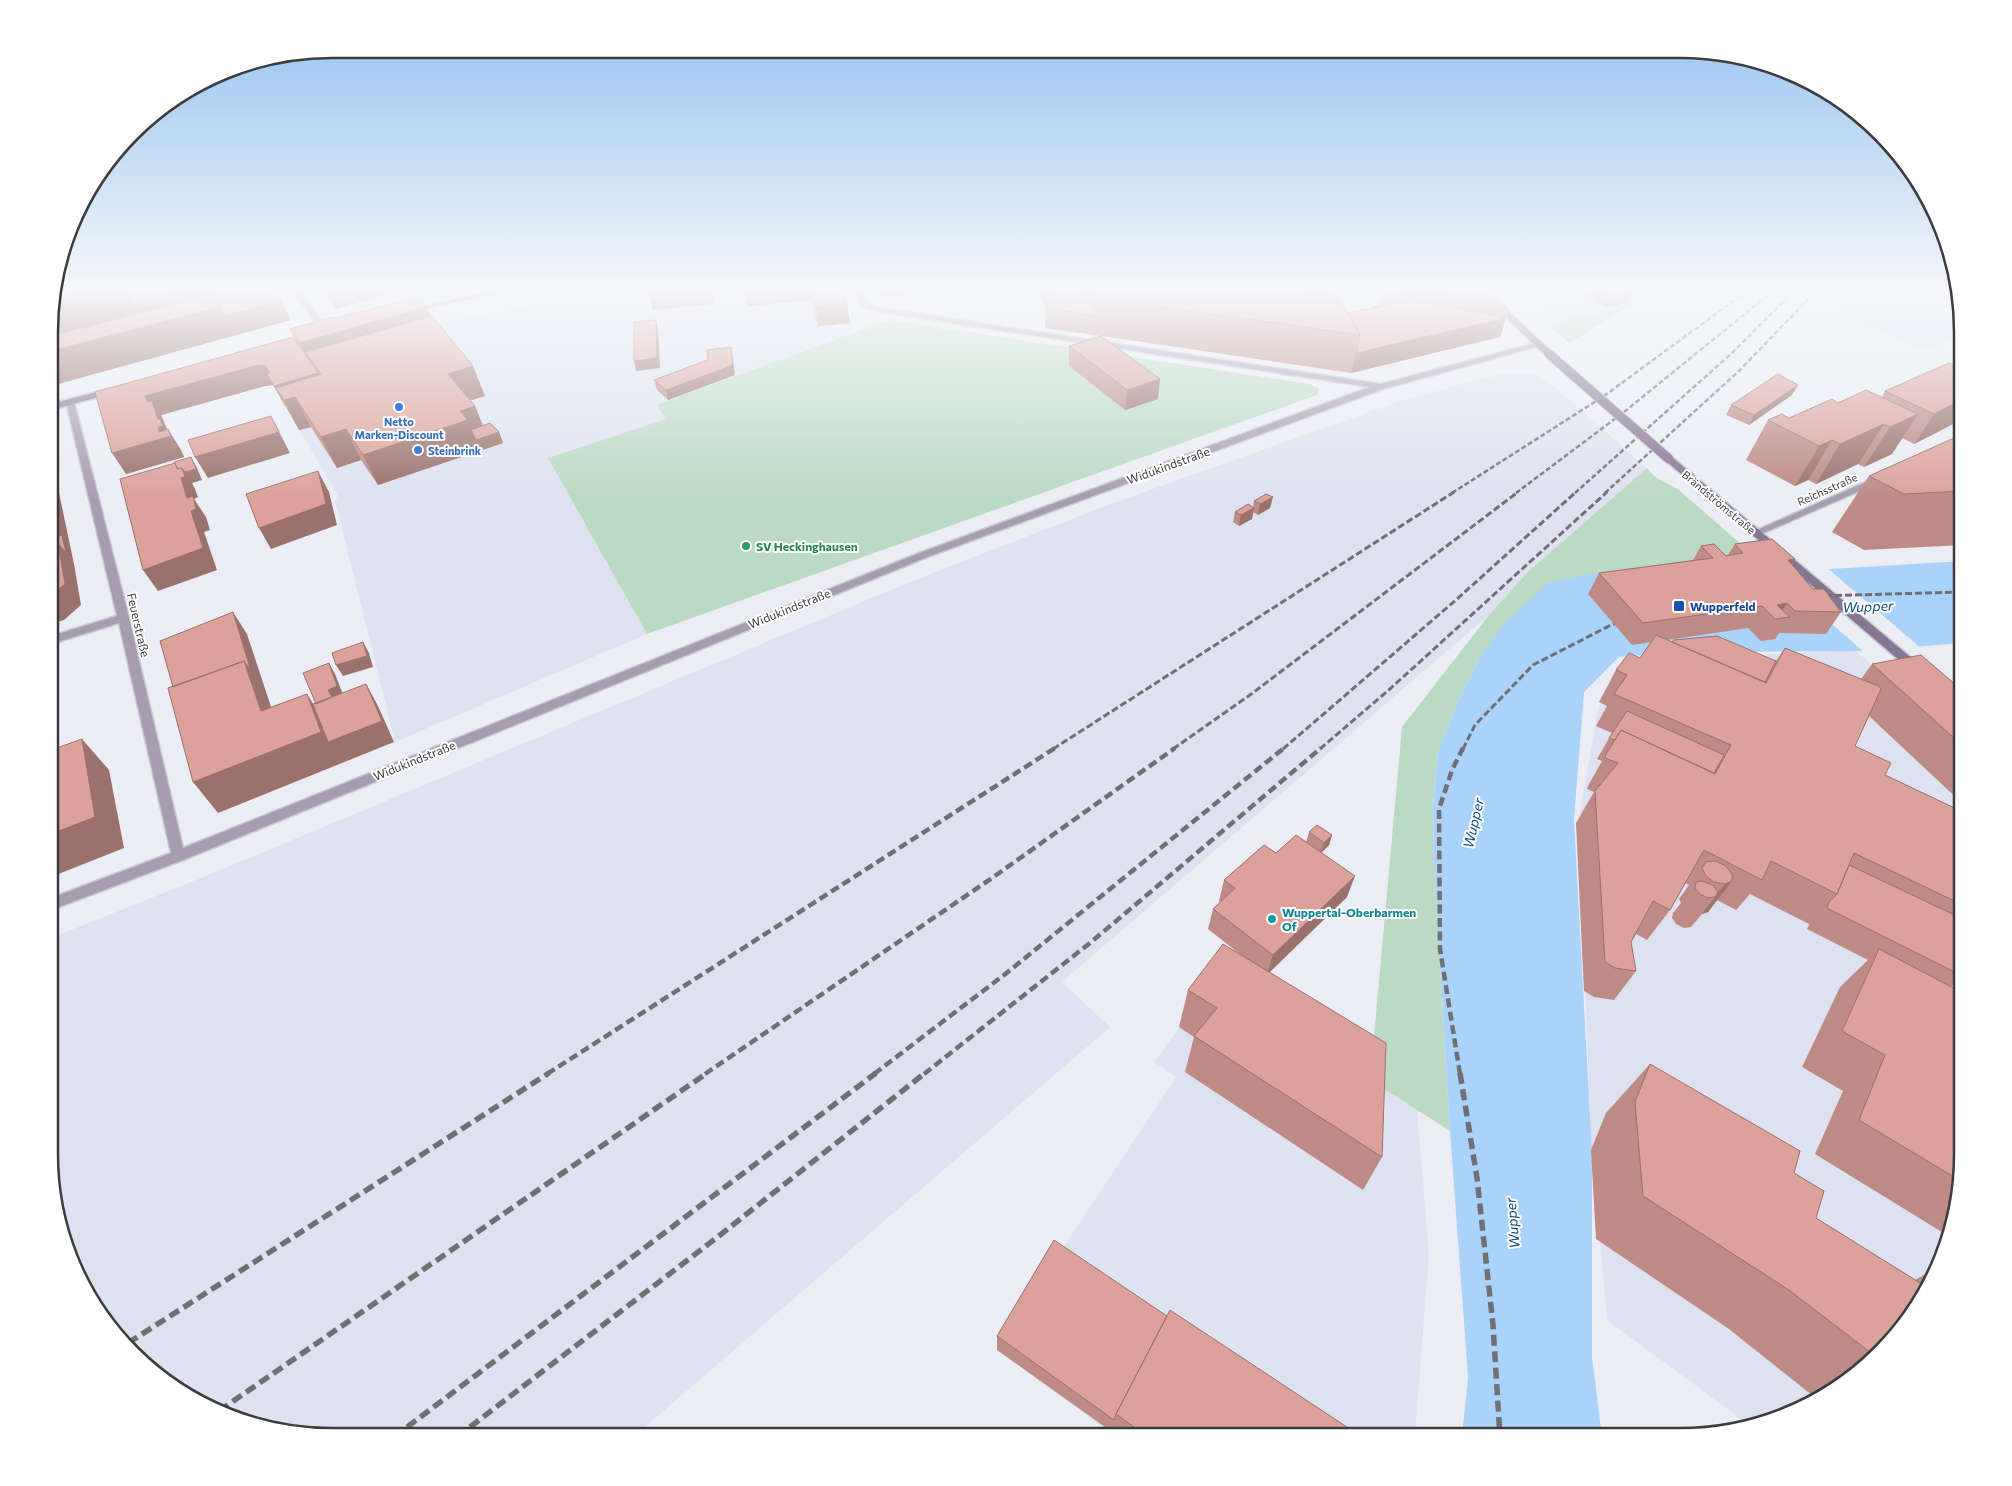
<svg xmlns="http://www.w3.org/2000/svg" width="2012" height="1486" viewBox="0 0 2012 1486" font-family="Commissioner,sans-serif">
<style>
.built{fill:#dee1f0}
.green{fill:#badac4}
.water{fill:#aad3fb}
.pier{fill:#ecedf4}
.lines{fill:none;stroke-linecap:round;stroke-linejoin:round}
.street-casing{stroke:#c9cad0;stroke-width:3}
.secondary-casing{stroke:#c9cad0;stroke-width:3}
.street{fill:#a79db1;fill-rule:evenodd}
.secondary{fill:#857694;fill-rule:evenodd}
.rail-far3{stroke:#707074;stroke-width:2.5;stroke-dasharray:5 2.5;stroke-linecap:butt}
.rail-far2{stroke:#707074;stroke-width:3;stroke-dasharray:7 3;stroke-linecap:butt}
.rail-far1{stroke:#707074;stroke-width:4.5;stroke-dasharray:9 4.5;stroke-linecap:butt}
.rail{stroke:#707074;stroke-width:5.5;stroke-dasharray:11 5.5;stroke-linecap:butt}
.secondary-bridge-casing{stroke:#c9cad0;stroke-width:11;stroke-linecap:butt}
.secondary-bridge{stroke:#857694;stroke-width:9}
.wall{fill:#bd8a85}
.shaded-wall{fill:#9a716c}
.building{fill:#dca19b;stroke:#9a716c}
.shop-dot{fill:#3f7fe0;stroke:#fff;stroke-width:2}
.leisure-dot{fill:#2e9e5b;stroke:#fff;stroke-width:2}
.transit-dot{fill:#1a4fb4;stroke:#fff;stroke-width:2}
.culture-dot{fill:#0f9aa8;stroke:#fff;stroke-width:2}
.labels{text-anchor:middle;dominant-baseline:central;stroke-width:4;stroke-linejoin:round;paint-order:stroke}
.far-shop-label{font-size:11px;font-weight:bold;fill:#366cbe;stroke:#fff}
.far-street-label{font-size:11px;fill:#3c3c3f;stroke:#fff}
.street-label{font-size:12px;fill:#3c3c3f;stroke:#fff}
.leisure-label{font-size:12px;font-weight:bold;fill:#27864d;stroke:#fff;text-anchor:start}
.transit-label{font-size:12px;font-weight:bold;fill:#164399;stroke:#fff;text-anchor:start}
.culture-label{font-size:12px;font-weight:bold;fill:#0d838f;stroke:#fff;text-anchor:start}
.water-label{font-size:14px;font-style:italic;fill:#0e4d7d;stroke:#fff}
.rim{fill:none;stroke:#3c3c3f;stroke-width:2.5}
</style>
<rect width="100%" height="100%" fill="#ecedf4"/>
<path class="built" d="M619,291H841L853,332L656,405L667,419L548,458L647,634L395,742L335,501L338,495L292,418L397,333L462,318Z
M1525,291H1615L1630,302L1562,322Z
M1855,291H1947L1957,295L1963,313V336L1925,350L1840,314Z
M1505,373L1532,374L1549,382L1647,468L1529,571L1489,615L1062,982L1110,1027L633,1437H313L240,1422L159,1379L87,1296L51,1191V938L201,878L915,580L1105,506L1403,400Z
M1855,650L1963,747V1173L1948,1246L1905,1327L1853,1379L1806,1408L1753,1428L1607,1320L1592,1153L1578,823L1599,705L1628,671L1681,659Z
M1213,983L1417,1109L1429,1253L1415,1437H1116L996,1349L1176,1077L1154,1062Z"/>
<path class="green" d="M1643,298L1569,343L1549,326L1562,322Z
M889,320L1310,384L1319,389L1317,395L647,634L548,458L666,419L656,405Z
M1647,468L1654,476L1679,490L1778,576L1479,658L1455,709L1438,752L1433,806L1434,862L1450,1131L1370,1080L1402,727L1489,615L1529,571Z"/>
<path class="water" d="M1963,561V643L1862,651L1682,652L1619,657L1584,692L1574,820L1592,1153V1357L1602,1437H1462L1468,1377L1450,1131L1434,862L1433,806L1438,752L1455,709L1479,658L1504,624L1546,584L1588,574L1630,571L1778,576L1830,569Z"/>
<path class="pier" d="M1826,567L1922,649L1865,653L1775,574Z"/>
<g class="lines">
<g class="street-casing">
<path id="street" d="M293,291H301L330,332L329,334H323Z
M856,291H864L868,303L882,308L1381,384L1539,342L1543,345L1383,389L930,556L183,860L51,910V898L171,853L119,623L51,644V636L117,616L66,402L67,400L70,399L74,402L129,618L183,848L922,552L1370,387L880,312L861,306Z
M1877,477L1882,480L1880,482L1759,535L1755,536L1750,533Z"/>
</g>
<g class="secondary-casing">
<path id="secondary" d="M491,291H508L411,312L407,310Z
M1478,291H1487L1552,352V356H1546Z
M111,388L114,389V393L51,410V404Z
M1669,456L1672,457L1921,666L1923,669L1921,672H1913L1666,461V457Z"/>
</g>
<use href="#street" class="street"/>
<use href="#secondary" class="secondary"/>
<path class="rail-far3" d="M1452,493L1604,396L1747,291
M1516,493L1624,412L1773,291
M1575,493L1732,353L1794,291
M1605,493L1740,370L1816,291"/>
<path class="rail-far2" d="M1815,596L1963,592
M1053,749L1454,492
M1173,749L1250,695L1518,492
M1283,749L1457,599L1576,492
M1320,749L1391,688L1607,492
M1463,749L1475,725L1533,665L1611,625L1627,620"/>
<path class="rail-far1" d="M547,1074L1055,748
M705,1074L992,878L1175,748
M874,1074L1004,975L1284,748
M924,1074L1090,943L1321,748
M1460,1074L1440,949L1439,809L1452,770L1463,748"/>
<path class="rail" d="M1460,1073L1477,1178L1493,1325L1500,1437
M128,1343L549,1073
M219,1411L707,1073
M394,1437L876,1073
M457,1437L715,1239L925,1073"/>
<g class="secondary-bridge-casing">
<path id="secondary-bridge" d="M1549,354L1669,459"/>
</g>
<use href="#secondary-bridge" class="secondary-bridge"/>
</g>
<path class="wall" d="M322,291H399L336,309Z
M745,291H844L850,323L818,326L812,300L748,306Z
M1029,291H1335L1334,298L1348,313L1372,308V307L1379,306L1380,305L1379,304L1381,294H1383L1381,291H1489L1509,309L1500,337L1351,373L1102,336L1158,399L1125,410L1069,366V346L1101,336L1045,328L1046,308L1039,294L1031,295Z
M1588,291H1632L1634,293L1630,302L1605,308L1587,295Z
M431,316L485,396L470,400L475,406L483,426L499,432L503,443L378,485L361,460L337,468L311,427L299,430L273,385L265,386L161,415L167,429L181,450L184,457L126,474L95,392L295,339L290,329L335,318Z
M731,347L735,375L668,400L657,390L654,380L708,360Z
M1963,357V419L1914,444L1902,438L1892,454L1864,467L1858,464L1816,484L1808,480L1795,486L1746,460L1768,420L1789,418L1882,397L1885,391L1957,366Z
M1792,395L1749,425L1726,415L1731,405Z
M1963,434V545L1864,550L1832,532L1869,476Z
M1254,501L1270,508L1258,515L1253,512L1252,519L1239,526L1233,522L1235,512L1253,508Z
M1735,544L1795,559L1792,564L1813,589L1841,612L1826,634L1780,633V632L1775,639L1761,641L1748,628L1667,640L1672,642L1776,661L1785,648L1861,679L1872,664L1963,691V804L1869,716L1855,746L1885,775L1963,812V916L1960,918L1963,919V978L1951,987L1963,1173L1950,1237L1815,1154L1843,1091L1802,1067L1840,987L1868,960L1807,929L1810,923L1809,924L1750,894L1736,910L1717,900L1708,912L1702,914L1691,927L1684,928L1676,924L1672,918L1673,913L1681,903L1679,899L1689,885L1685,883L1670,910L1647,940L1636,934L1631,942L1636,971L1614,1000L1594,997L1584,991L1576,823L1594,792L1587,789L1588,786L1602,761L1597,759L1612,733L1596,726L1607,706L1599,702L1616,670L1640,658L1651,642L1632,645L1588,594L1599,573L1693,560L1701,546L1726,556L1728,555Z
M1309,832L1332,835L1329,845L1321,853L1347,897L1269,972L1382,1157L1363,1190L1185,1072L1194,1037L1179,1027L1188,990L1241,955L1208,929L1213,909L1220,902L1219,901L1224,880L1276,853L1306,842Z
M1650,1064L1794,1173L1816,1218L1915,1280L1929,1272L1933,1274L1905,1327L1853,1379L1818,1400L1729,1329L1596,1239L1591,1150L1606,1113Z
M1167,1316L1362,1437H1119L997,1350V1336Z"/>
<path class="shaded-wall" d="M92,291H124L141,321L51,349V301Z
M187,291H214L211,292L219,307L281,301L291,320L51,386V351L145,327L132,305Z
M328,291H399L336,309Z
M648,291H713L714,304L653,310Z
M745,291H811L812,300L748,306Z
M882,291H928V292L882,297Z
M1031,291H1039V294L1031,295Z
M1634,293L1630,302L1605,308L1609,299Z
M847,303L850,323L818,326L816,306Z
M427,307L438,335L306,352L315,371L314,372L300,343Z
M1506,318L1500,337L1351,373L1356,353Z
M656,320L658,329L660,368L636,371L634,361Z
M731,347L735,375L668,400L666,390Z
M265,365L275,385L267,374L273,385L265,386L161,415L164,422L167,430L168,429L181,450L184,457L126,474L112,453L159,432L145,396L255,366Z
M473,366L485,396L459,404L448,374Z
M318,373L328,393L295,397L311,427L299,430L284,400L276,388L286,406H285L274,386Z
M1160,379L1158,399L1125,410L1127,390Z
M1798,385L1792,395L1749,425L1754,415Z
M1963,399V419L1914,444L1934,414Z
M475,406L487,436L499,432L503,443L378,485L363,455L460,411Z
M1918,414L1892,454L1864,467L1890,427Z
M271,416L290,453L208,478L195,457Z
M1884,424L1858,464L1816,484L1840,444Z
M346,429L361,460L337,468L321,437Z
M1832,440L1808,480L1795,486L1819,446Z
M51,455L74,564L81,605L64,620L51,624Z
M191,457L197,468L202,480L192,483L195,489L198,497L194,499L206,517L210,530L204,532L217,570L158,591L143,570L187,498L175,463L182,468Z
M318,471L329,492L337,525L271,549L259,528Z
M1273,497L1270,508L1258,515L1260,504Z
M1254,508L1252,519L1239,526L1241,515Z
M1795,559L1781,580L1788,560Z
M1787,603L1777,619V605Z
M233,612L247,634L283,743L176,698L244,661Z
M363,642L369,653L373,667L343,676L336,665Z
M329,663L335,674L344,697L366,684L378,706L394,742L218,813L193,782L307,694L320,715L328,690Z
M82,739L109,770L124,848L51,877V834Z
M1332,835L1329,845L1321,853L1324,843Z
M1355,876L1347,897L1267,975L1273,955Z
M1732,881L1708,912L1702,914L1725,884Z"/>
<path class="building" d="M52,291H92L51,301V295Z
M124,291H187L132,305Z
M218,291H274L281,301L225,316L211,293Z
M812,291H844L847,303L816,306Z
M1048,291H1082L1097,316L1046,308L1053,299Z
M1094,291H1285L1340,298L1360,335L1098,298Z
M1423,291H1489L1509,309Z
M1599,291H1632L1634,293L1609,299Z
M1394,292L1404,301L1373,308L1372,307L1379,306L1385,298L1381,294Z
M212,294L220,307L51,351V336Z
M419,297L427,307L300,343L290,329L333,317L335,318Z
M1414,299L1506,318L1356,353L1360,335L1348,313Z
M432,316L473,366L448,374L475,406L460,411L468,420L363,455L346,429L321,437L295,397L284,400L276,388L321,374L306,352Z
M656,320L657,358L634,361V322Z
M1101,336L1160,379L1127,390L1069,346Z
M293,337L318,373L274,386L267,374L270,373L265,365L255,366L145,396L148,402L152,401L158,419H160L163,426L158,427L159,432L168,429L171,436L112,453L95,392Z
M731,347L733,365L666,390L654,380L708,360L707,350Z
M1949,363L1963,369V399L1934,414L1885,391Z
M1778,374L1798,385L1754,415L1731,405Z
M1866,390L1918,414L1890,427L1884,424L1840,444L1832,440L1819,446L1768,420L1782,414L1789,418L1832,399L1838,403Z
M271,416L279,432L195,457L188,440Z
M490,423L499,432L476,440L471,430Z
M1963,434V491L1904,494L1869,476Z
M191,457L196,469L185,472L182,468L178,469L174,462Z
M175,463L177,469L182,468L185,477L181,478L187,498L193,496L196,509L191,511L203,548L143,570L120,479Z
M318,471L326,504L259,528L246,494Z
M1266,494L1273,497L1260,504L1254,501Z
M1248,504L1254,508L1241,515L1235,512Z
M51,509L54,525L51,526Z
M62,535L66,553L58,543L51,545V539Z
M1772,539L1795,559L1788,560L1813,589H1824L1841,612L1795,611L1787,603L1777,605L1790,617L1775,619L1762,606L1643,623L1599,573L1713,558L1701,546L1714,544L1726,556L1743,553L1735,544Z
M58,543L65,584L51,595V545Z
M233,612L251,671L244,661L173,687L160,641Z
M1656,635L1766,683L1785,648L1878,686L1881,689L1855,746L1891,763L1885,775L1963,812V905L1854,853L1837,894L1771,861L1762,880L1704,850L1670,910L1653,901L1631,942L1636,971L1615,968L1605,962L1595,791L1618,763L1605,758L1606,754L1621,730L1715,774L1731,745L1614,694L1627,675L1616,670L1629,653L1640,658Z
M1717,636L1776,661L1765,682L1672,642L1674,640Z
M363,642L367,656L336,665L332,653Z
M1921,655L1963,691V746L1872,664Z
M244,661L261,711L307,694L321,732L193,782L168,688Z
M329,663L337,686L328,690L332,697L316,704L303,673Z
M366,684L382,721L328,742L313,704Z
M1627,711L1724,755L1714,773L1621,730L1615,740L1609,738Z
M82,739L95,817L51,834V750Z
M1317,825L1332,835L1324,843L1309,832Z
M1296,835L1355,876L1273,955L1213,909L1235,888L1224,880L1264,845L1276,853Z
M1715,861L1726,866L1732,874V881L1725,884L1714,882L1706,876L1702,868L1706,862Z
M1849,865L1963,919V976L1827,908L1829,902L1837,894Z
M1702,881L1713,885L1718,892L1715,897L1708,898L1700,894L1695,888L1696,882Z
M1223,944L1386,1043L1382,1157L1194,1036L1217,1008L1188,990Z
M1879,949L1963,993V1173L1961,1181L1859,1120L1885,1055L1842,1031Z
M1650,1064L1800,1151L1794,1173L1824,1191L1816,1218L1925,1286L1929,1272L1933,1274L1905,1327L1875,1356L1789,1290L1643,1196L1635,1102Z
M1054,1240L1167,1316L1116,1414L1114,1420L997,1336Z
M1170,1310L1362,1437H1148L1116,1414Z"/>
<linearGradient id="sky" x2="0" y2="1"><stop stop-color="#8fc0f0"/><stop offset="0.58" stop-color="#f6f7fa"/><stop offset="1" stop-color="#f6f7fa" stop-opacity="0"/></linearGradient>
<rect width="2012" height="499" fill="url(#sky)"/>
<g class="shop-dot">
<circle cx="399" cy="407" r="5"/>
<circle cx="418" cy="450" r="5"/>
</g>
<circle class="leisure-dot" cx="746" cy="546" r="5"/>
<rect class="transit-dot" x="1673" y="600" width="12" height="12" rx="2.5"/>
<circle class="culture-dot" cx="1272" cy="919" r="5"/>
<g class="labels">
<g class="far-shop-label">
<text x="399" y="421">Netto<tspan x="399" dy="13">Marken-Discount</tspan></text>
<text x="428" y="450" text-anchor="start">Steinbrink</text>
</g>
<g class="far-street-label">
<text transform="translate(1827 489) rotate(-24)">Reichsstraße</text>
<text transform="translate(1719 502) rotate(40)">Brändströmstraße</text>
</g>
<g class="street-label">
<text transform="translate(1168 465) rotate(-20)">Widukindstraße</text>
<text transform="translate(789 608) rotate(-22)">Widukindstraße</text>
<text transform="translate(139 625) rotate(77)">Feuerstraße</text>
<text transform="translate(414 760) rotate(-22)">Widukindstraße</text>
</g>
<g class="leisure-label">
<text x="756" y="546">SV Heckinghausen</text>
</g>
<g class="transit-label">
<text x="1690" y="606">Wupperfeld</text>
</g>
<g class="culture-label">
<text x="1282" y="912">Wuppertal-Oberbarmen<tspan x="1282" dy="14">Of</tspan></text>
</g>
<g class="water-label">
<text transform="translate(1868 606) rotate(-2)">Wupper</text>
<text transform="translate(1473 823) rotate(-77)">Wupper</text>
<text transform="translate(1512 1223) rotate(-95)">Wupper</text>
</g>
</g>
<path d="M0 0H2012V1486H0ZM332 58H1680A274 274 0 0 1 1954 332V1154A274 274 0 0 1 1680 1428H332A274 274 0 0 1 58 1154V332A274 274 0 0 1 332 58Z" fill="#fff" fill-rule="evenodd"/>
<path class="rim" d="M332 58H1680A274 274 0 0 1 1954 332V1154A274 274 0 0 1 1680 1428H332A274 274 0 0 1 58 1154V332A274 274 0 0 1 332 58Z"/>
</svg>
